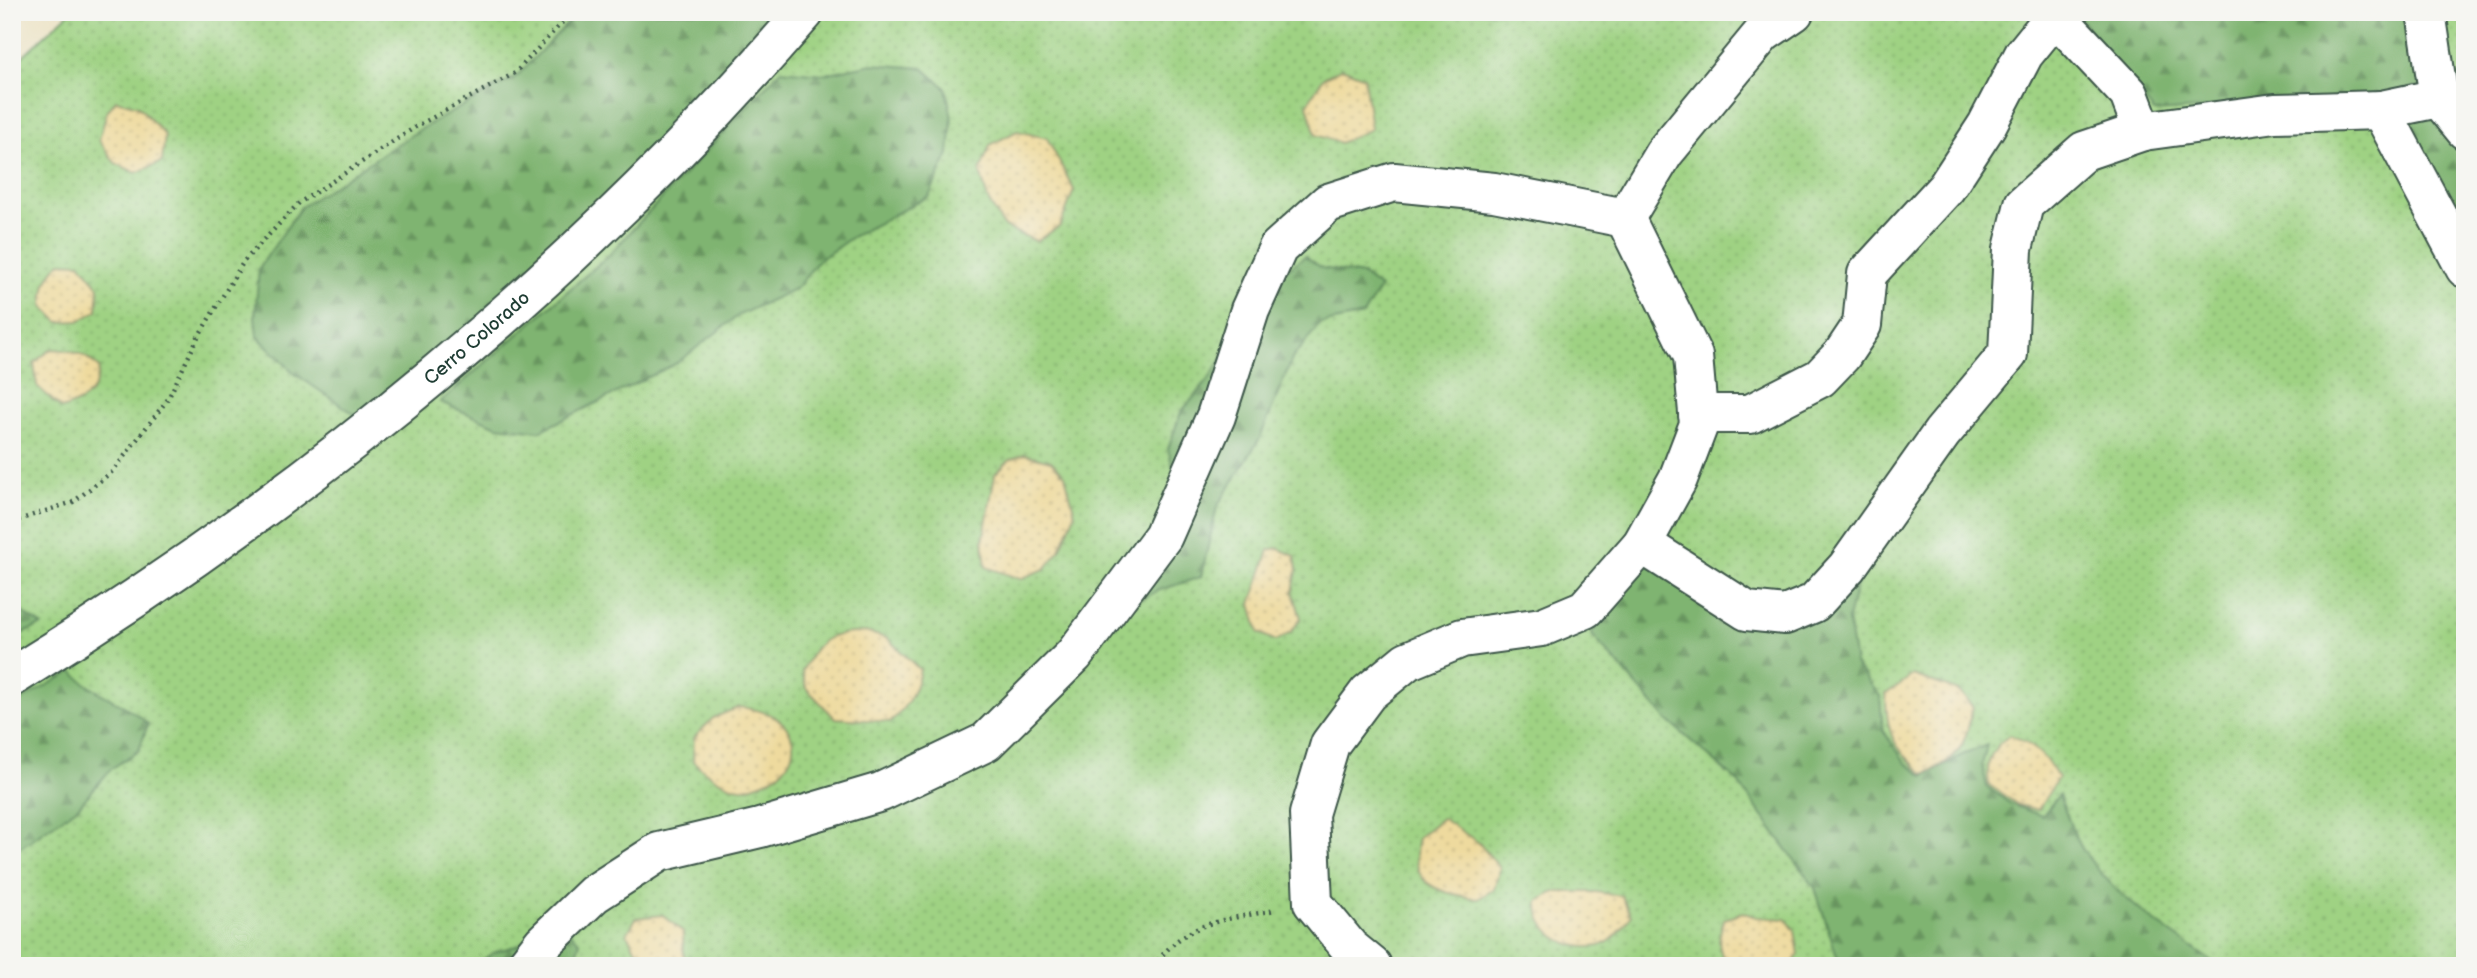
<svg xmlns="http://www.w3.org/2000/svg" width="2477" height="978" viewBox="0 0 2477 978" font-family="'Balsamiq Sans',sans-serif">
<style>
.grass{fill:url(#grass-dots);stroke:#5f885c;stroke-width:2}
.forest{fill:url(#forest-firs);stroke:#4f7852;stroke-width:2}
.sand{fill:url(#sand-dots);stroke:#868c69;stroke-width:2}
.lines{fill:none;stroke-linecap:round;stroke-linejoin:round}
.minor-casing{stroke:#3e564a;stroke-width:42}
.path{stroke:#3e564a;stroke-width:4.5;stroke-dasharray:2 5;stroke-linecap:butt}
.minor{stroke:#fff;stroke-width:38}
.labels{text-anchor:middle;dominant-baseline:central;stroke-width:5;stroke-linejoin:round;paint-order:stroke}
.street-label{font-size:19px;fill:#1f3d34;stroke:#f6f6f2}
</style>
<defs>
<pattern id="grass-dots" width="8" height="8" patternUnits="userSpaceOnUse" patternTransform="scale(1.75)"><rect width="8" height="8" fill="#9fd283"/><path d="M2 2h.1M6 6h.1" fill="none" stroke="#88b572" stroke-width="1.8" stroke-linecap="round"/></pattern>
<pattern id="forest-firs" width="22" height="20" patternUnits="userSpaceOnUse" patternTransform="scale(1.75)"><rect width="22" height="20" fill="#7fb471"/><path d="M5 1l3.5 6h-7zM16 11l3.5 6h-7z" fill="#67945e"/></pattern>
<pattern id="sand-dots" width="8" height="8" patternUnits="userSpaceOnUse" patternTransform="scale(1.75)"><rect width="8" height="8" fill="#eeda9e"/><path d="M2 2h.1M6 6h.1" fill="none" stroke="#ccbc89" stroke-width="1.8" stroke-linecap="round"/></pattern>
</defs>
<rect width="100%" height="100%" fill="#f6f6f2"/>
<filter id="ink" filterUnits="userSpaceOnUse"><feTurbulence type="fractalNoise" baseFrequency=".0143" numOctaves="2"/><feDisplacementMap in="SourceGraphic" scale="14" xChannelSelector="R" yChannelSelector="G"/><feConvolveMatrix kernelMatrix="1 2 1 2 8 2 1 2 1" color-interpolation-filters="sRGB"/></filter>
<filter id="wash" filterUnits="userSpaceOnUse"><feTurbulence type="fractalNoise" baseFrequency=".00686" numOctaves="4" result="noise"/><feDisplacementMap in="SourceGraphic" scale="28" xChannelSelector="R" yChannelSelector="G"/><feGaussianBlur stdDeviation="1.57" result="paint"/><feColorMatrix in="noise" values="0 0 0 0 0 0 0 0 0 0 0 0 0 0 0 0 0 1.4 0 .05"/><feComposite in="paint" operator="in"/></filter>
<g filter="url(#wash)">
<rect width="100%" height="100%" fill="#ede4c8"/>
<path class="grass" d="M70,12H2465V966H12V66Z"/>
<path class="forest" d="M578,12H775L646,154L489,315L359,417L295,374L257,336L255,317L259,268L301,207L419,130L517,76Z
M2075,12H2417L2424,85L2366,99L2154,112Z
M872,64L923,68L946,88L952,118L949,154L929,196L852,237L818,261L797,288L739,315L677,363L540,431L497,426L440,402L609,255L781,70L824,74Z
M2441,118L2465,147V256L2395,120Z
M1305,256L1322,268L1363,275L1380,288L1363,315L1320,324L1292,359L1260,438L1217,507L1201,577L1157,591L1125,608L1177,483L1168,449L1181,412L1207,382L1274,279Z
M1642,560L1745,626L1857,582L1848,619L1855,664L1880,696L1883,731L1906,763L1924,776L1962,755L1987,745L1982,765L1987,787L2011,804L2042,816L2059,795C2066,813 2073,834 2083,850C2116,899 2171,934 2219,966H1840L1815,888L1737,781L1667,720L1591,634Z
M12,606L42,625L12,638Z
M73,671C92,695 125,701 148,724L139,750L111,769L78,807L12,853V705Z
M568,930L580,942L572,966H473L495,952Z"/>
<path class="sand" d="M1342,68L1364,77L1371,129L1340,143L1316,135L1307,105L1323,78Z
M116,100L138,106L165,135L162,162L136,173L115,163L99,140L107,112Z
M1017,131L1047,138L1074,190L1060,226L1036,241L1004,227L988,200L980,172L990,145Z
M61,262L80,263L99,287L97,311L79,321L59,322L43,306C44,286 46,276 61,262Z
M51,349C71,350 85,353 99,368C97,394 85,401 62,409L37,386L34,363Z
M1024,454L1051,461L1065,475L1075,514L1060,550L1045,569L1020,579L986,567L983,541L995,474L1009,460Z
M1277,548L1295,556L1297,570L1293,592L1301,618L1291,632L1276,641L1259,633L1251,604L1269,550Z
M865,632L887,638L920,670C916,692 907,706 891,722L835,718L806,688L802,671C821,636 826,635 865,632Z
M1913,675L1959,691L1973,707C1964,747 1962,757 1924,774C1893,747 1886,734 1886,694Z
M739,707C756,709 782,715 790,733C801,756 780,777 761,783C755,785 746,789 740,788C722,785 706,773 693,761L694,738L713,718Z
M2010,735C2033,744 2046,756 2058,778L2038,810L2018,805L1989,785C1985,762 1991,748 2010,735Z
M1442,818L1479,843L1500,868L1494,889L1478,899C1436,891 1408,887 1418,837Z
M1555,892H1596L1622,896L1631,916C1624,927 1613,943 1599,946C1571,952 1536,933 1538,901Z
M1742,912L1756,917L1786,919L1795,931L1799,954L1791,966H1728C1716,949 1718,937 1724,919Z
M663,915L683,932L684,960L667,966L636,950L627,934L636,918Z"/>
</g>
<g filter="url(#ink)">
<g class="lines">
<g class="minor-casing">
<g id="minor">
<path d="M2052,12L2129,94L2143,131"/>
<path d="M2426,12L2439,98L2465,130"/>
<path d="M2381,110L2465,268"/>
<path d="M1625,218L1664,153L1763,33L1794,12"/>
<path d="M1698,414H1750L1820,378L1842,355L1862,325L1867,274L1946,188L1987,125L2024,54L2054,17"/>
<path d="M1642,544L1747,611L1785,615L1814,603L1847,567L1942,433L2008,354L2013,249L2024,204L2084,151L2143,131L2275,113L2381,110L2439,98"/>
<path id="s1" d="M12,677C307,496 579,274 805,12"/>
<path d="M525,966L543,943L594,894L659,852L760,828L881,792L986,742L1074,655L1163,536L1216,416L1250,310L1278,248L1328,203L1394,182L1494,192L1625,218"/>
<path d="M1372,966L1350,948L1313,903L1309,814L1330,744L1368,693L1407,661L1462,638L1542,627L1585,609L1642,544L1678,479L1699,424L1693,356L1625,218"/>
</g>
</g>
<path class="path" d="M12,522L73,502L113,471L168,399L198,337L244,261L299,203L417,126L515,73L572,12
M1154,966C1187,919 1223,921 1275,910"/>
<use href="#minor" class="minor"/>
</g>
</g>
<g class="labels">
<g class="street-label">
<text stroke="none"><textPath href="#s1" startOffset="576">Cerro Colorado</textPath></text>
</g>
</g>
<rect width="2477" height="978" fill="none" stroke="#f6f6f2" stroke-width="42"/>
</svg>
